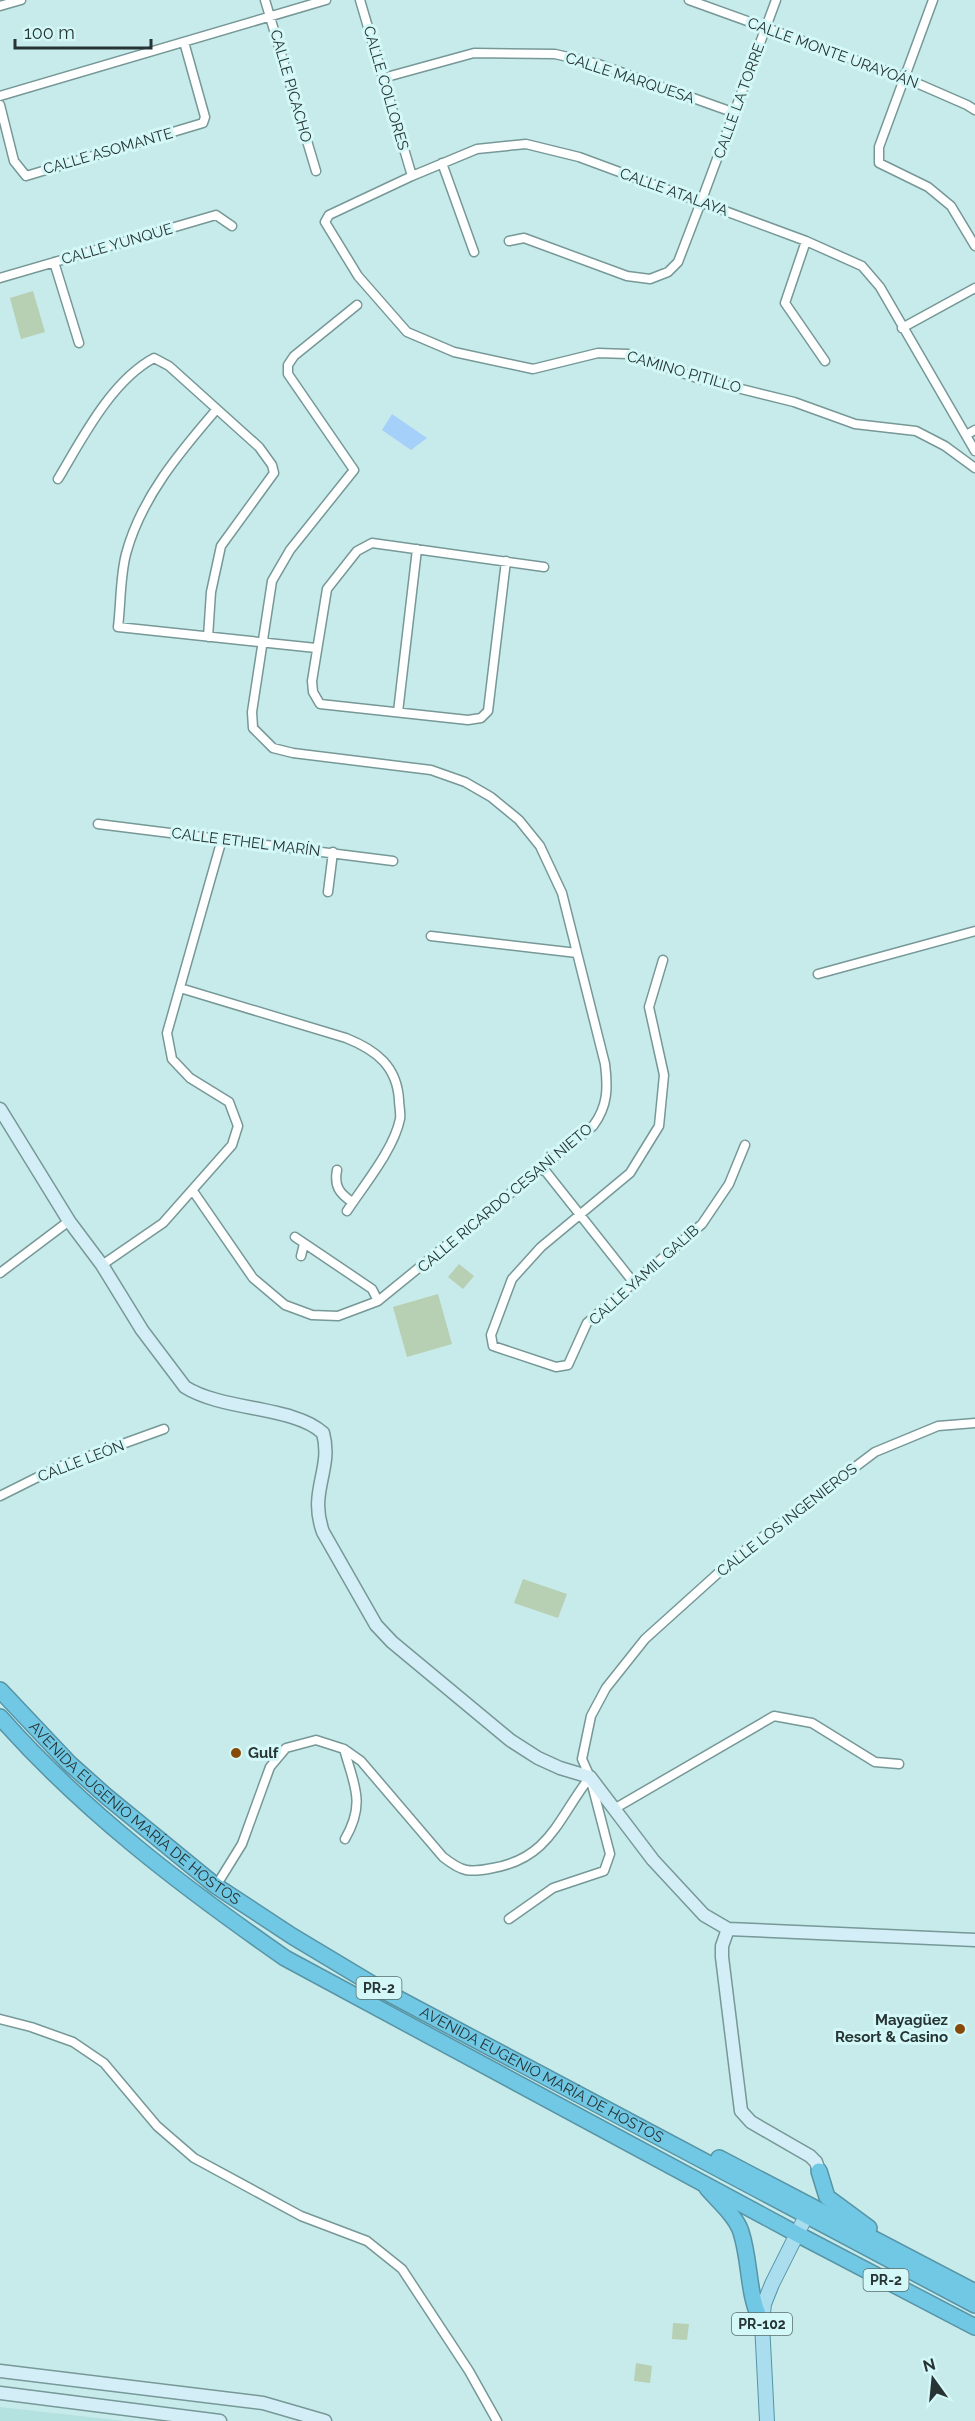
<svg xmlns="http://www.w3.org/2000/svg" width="975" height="2421" viewBox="0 0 975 2421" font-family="Raleway,sans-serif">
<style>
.built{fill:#b4e2e1}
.green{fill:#b7cfb2}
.water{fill:#a5d0fa}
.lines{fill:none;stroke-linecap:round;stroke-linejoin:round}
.street-casing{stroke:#769897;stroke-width:11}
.secondary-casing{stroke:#769897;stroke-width:15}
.primary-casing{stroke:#5794a6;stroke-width:16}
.highway-casing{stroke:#5794a6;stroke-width:18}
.street{stroke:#fff;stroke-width:8}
.secondary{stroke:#d4eef7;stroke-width:12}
.primary{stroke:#aadeef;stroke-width:14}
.highway{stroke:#71c8e4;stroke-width:15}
.poi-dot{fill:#874a09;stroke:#d4f8f7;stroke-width:2}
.labels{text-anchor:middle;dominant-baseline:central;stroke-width:6;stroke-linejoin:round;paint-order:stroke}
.shield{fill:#d4f8f7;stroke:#5a6f6e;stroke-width:1.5}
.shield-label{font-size:14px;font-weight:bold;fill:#263434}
.street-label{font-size:15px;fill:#263434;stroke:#d4f8f7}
.poi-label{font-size:15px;font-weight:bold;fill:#263434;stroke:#d4f8f7;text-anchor:start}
</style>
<rect width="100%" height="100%" fill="#c7ebea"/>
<path class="built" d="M0,2407L125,2421H0Z"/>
<path class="green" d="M33,291L45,332L21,339L10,298Z
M459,1264L474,1276L463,1289L448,1277Z
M438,1294L452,1344L407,1357L393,1307Z
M523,1579L567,1594L558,1618L514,1603Z
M673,2323L689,2324L687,2340L672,2339Z
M636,2363L652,2366L650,2383L634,2381Z"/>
<path class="water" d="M392,414L427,438L411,450L382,430Z"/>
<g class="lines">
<g class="street-casing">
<path id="street" d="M265,0L316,171
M360,0L412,176
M689,0L905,78L967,105L975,110
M933,0L879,147V163L928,187L951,206L975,246
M0,6L21,0
M383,78L474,53L555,54L598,64L735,113
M0,96L326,0
M0,105L14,161L26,176L203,123L205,117L184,42
M442,163L474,252
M509,241L524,238L627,276L650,279L668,272L678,262L701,202L776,0
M806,241L785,303L825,361
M54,262L79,343
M0,278L216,215L232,226
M902,328L975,288
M216,410C179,453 141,498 126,554C120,577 121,603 118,627L316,648
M966,435L975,430
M975,451L880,287L862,266L806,241L579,157L526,144L477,149L412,176L329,215L325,222L358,276L407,332L454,352L533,369L598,353L628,354L697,378L794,402L855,424L916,431L945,446L975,468
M58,479C82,439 111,381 154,358L169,366L259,447L272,465L274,473L221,546L211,592L208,637
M506,561L488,711L481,718L468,720L320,704L313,692L312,681L327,589L357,551L372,543L544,567
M398,712L417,549
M98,824L393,861
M328,892L333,852
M431,936L577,953
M663,960L649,1007L664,1075L659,1126L630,1173L541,1247L512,1279L491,1335L493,1346L556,1367L568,1365L587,1323L702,1224L729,1184L745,1145
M818,974L975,931
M180,988L346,1038C376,1050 397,1066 399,1100C399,1106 401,1113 400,1119C394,1149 364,1185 347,1211
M543,1168L634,1283
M337,1170C334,1186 339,1193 352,1202
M193,1191L253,1278L285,1305L312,1315L338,1316L378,1301L593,1126C608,1106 608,1088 605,1064L562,893L540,846L519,820L491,797L465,782L431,770L293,753L273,748L253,728L252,712L272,581L290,550L354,470L288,374V365L294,356L357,305
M295,1237L372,1289L378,1301
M301,1256L304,1244
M102,1265L163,1223L232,1145L238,1126L229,1102L190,1078L172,1059L167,1033L222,839
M0,1273L69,1221
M0,1496L56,1468L164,1429
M344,1749L361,1761L443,1857C462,1872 469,1873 493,1868C550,1858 558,1818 590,1777
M614,1809L774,1716L812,1723L875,1762L899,1764
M216,1886L242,1844L270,1767L286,1748L316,1740L344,1749C354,1785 366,1803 345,1839
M509,1919L553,1888L604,1871L610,1854L590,1777L582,1759L591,1716L606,1688L645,1639L736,1557L875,1452L938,1426L975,1423
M0,2019L31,2027L73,2042L104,2063L157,2126L194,2158L301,2216L367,2241L402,2269L469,2371L497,2421"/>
</g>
<g class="secondary-casing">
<path id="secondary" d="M0,1109L69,1221L102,1265L142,1330L185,1387C223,1411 294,1406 323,1433C333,1470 308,1491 323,1532L376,1625L392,1642L510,1740L538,1758L560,1768L590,1777L653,1860L704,1915L728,1929L975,1940
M728,1929L722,1946V1957L741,2111L751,2122L810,2156L816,2162L819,2171
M0,2371L263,2403L325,2421
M0,2393L220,2421"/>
</g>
<g class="primary-casing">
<path id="primary" d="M767,2421L762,2323L764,2304L772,2284L806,2216"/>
</g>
<g class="highway-casing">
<g id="highway">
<path id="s1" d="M0,1690L69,1763L106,1796L216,1886L292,1936L382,1990L975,2305"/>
<path d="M0,1717C83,1811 183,1887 285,1958L797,2234L975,2327"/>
<path d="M719,2158L975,2292"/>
<path d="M819,2171L827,2197L869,2228"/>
<path d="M707,2188C718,2201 736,2216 741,2232C751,2263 747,2295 762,2323"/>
</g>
</g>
<use href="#street" class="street"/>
<use href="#secondary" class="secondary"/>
<use href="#primary" class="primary"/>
<use href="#highway" class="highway"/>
</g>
<g class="poi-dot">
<circle cx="236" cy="1753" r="6"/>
<circle cx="960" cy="2029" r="6"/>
</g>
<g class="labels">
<g class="shield">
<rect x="356.5" y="1977" width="45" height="22" rx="4.5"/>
<rect x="863.5" y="2269" width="45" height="22" rx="4.5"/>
<rect x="732" y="2313" width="60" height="22" rx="4.5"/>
</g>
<g class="shield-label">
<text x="379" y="1988">PR-2</text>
<text x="886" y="2280">PR-2</text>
<text x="762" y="2324">PR-102</text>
</g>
<g class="street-label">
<text transform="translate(833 53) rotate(20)">CALLE MONTE URAYOÁN</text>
<text transform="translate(630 78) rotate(18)">CALLE MARQUESA</text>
<text transform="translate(291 86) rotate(74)">CALLE PICACHO</text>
<text transform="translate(386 88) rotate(74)">CALLE COLLORES</text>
<text transform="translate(739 101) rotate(-70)">CALLE LA TORRE</text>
<text transform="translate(108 151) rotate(-16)">CALLE ASOMANTE</text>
<text transform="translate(674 192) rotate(20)">CALLE ATALAYA</text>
<text transform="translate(117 244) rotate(-16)">CALLE YUNQUE</text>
<text transform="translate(684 372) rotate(16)">CAMINO PITILLO</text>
<text transform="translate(246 842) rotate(7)">CALLE ETHEL MARÍN</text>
<text transform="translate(505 1198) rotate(-40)">CALLE RICARDO CESANÍ NIETO</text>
<text transform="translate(644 1275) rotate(-42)">CALLE YAMIL GALIB</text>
<text transform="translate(81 1461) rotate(-21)">CALLE LEÓN</text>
<text transform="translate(787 1520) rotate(-38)">CALLE LOS INGENIEROS</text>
<text stroke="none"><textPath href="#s1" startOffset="183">AVENIDA EUGENIO MARÍA DE HOSTOS</textPath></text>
<text stroke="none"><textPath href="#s1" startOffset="669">AVENIDA EUGENIO MARÍA DE HOSTOS</textPath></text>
</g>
<g class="poi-label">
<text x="248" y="1753">Gulf</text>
<text x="948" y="2020" text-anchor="end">Mayagüez<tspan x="948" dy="17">Resort &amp; Casino</tspan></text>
</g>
</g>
<g transform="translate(933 2379) rotate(345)" stroke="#d4f8f7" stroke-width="4.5" paint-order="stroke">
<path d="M0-4.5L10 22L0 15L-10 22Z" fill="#263434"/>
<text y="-9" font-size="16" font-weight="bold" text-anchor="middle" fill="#263434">N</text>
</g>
<path d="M15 39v9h136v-9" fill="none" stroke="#263434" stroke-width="3"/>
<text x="24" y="39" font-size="18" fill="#263434" stroke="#d4f8f7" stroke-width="4.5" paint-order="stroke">100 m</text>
</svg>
